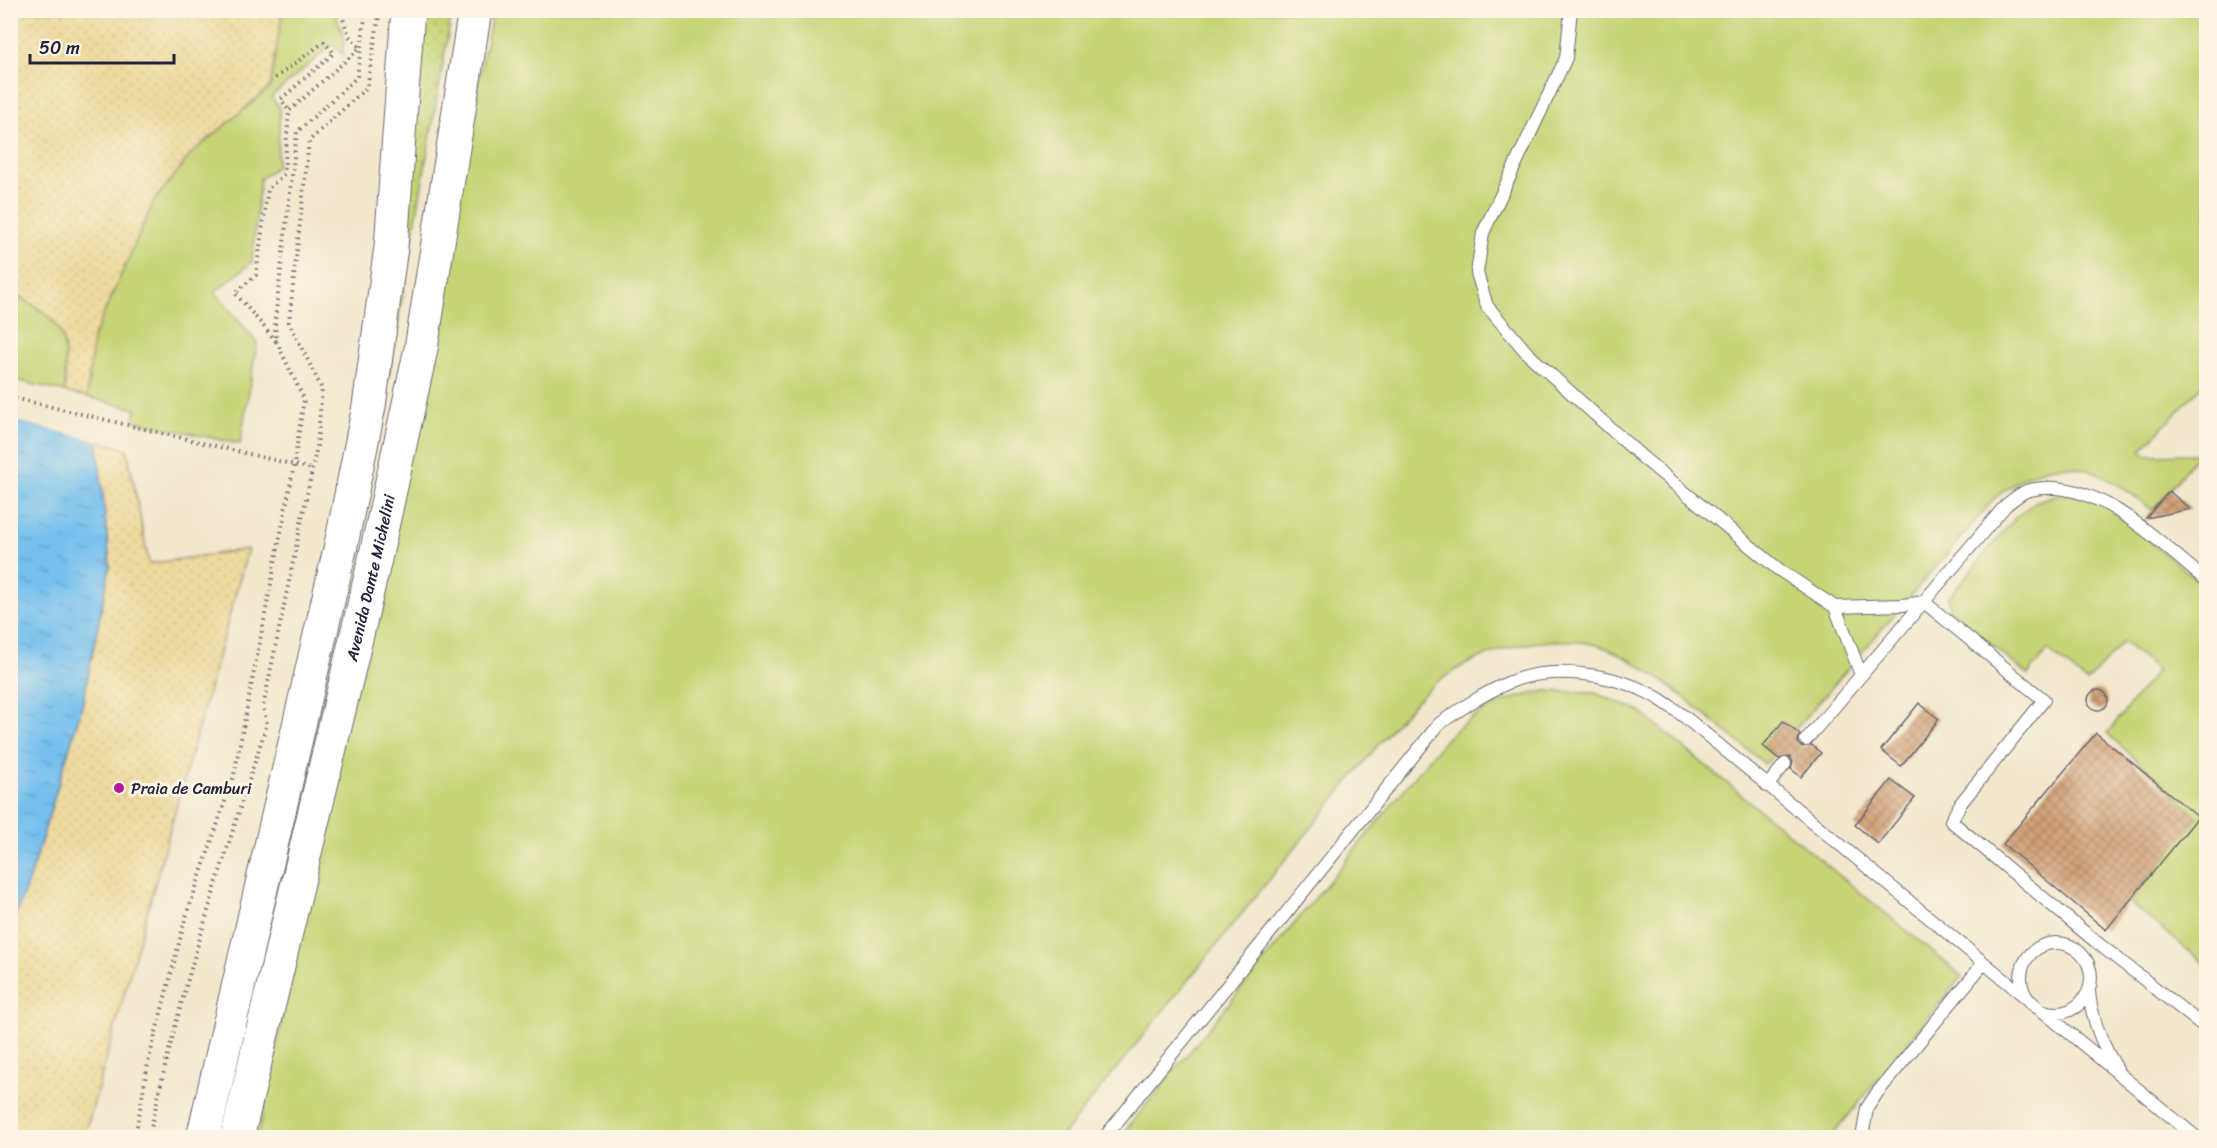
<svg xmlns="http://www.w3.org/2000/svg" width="2217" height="1148" viewBox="0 0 2217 1148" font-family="Sriracha,sans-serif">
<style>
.grass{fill:#c6d475;stroke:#747b58;stroke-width:1.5}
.sand{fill:url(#sand-dots);stroke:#887e6c;stroke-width:1.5}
.garden{fill:url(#garden-dots);stroke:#747b58;stroke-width:1.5}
.water{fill:url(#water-ripples);stroke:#4c7194;stroke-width:1.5}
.pier{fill:#f2e7cc}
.building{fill:url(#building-cross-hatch)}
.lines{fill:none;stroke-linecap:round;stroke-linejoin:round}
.lane-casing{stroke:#6b676e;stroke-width:14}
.secondary-casing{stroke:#6b676e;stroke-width:35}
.path{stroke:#6b676e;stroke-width:4;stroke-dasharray:1.5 4.5;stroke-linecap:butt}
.lane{stroke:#fff;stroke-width:12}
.secondary{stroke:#fff;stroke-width:33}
.poi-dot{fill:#b5179e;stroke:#fcf5e5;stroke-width:2}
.labels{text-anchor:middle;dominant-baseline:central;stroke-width:6;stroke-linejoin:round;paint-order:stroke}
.street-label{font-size:16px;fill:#22223b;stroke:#fcf5e5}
.poi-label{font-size:16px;fill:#22223b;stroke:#fcf5e5;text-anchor:start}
</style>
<defs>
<pattern id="sand-dots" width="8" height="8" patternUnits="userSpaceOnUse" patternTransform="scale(1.5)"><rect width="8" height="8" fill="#eeda9e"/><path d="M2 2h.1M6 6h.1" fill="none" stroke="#ccbb89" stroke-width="1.8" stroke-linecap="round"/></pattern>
<pattern id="garden-dots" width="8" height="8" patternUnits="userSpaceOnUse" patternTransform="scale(1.5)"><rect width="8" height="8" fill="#c6d475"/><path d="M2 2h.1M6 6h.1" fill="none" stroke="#aab666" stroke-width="1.8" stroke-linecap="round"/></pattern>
<pattern id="water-ripples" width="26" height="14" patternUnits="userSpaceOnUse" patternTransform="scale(1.5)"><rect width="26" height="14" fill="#75c0ee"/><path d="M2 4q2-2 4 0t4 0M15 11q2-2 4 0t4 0" fill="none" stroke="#609cc2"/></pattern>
<pattern id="building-cross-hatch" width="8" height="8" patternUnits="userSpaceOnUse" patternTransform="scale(1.5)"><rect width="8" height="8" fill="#d3a278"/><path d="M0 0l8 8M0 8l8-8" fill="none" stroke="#ab8464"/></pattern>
</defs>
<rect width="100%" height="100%" fill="#fcf5e5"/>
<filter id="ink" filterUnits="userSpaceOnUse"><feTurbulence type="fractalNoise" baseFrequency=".0167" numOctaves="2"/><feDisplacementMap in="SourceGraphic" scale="12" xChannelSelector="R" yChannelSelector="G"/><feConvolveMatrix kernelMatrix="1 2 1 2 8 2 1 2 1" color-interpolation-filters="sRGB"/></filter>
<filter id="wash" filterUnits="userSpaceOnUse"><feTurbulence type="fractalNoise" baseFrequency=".008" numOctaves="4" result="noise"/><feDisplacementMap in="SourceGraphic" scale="24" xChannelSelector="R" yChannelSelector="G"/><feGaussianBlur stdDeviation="1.35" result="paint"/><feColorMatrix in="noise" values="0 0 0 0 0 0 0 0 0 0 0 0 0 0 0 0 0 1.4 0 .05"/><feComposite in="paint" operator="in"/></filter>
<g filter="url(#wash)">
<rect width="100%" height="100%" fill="#f2e7cc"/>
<path class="grass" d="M263,11H334L344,36L343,55L333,44L271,97L280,108L277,166L260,179L252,262L215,292L257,343L240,444L134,421L136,409L87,397L93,338L154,201L192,153L270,87L282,14Z
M493,11H2206V382L2141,450L2146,455L2198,454L2169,491L2190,509L2169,492L2152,510C2096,464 2056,446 1995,498L1794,731L1782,722L1763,746L1774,755L1765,764C1724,731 1642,655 1593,644C1543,633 1481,651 1440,680C1425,690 1413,706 1400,718L1061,1137L257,1138Z
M11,292C66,323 67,330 65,392L11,379Z
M2058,494L2082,495L2105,505L2206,587V965L2129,902L2198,817L2107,733L2158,670L2123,642L2087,682L2048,650L2028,675L1950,610L1948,598L2016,517L2035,502Z
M1546,691L1595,693L1639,711L1962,976L1831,1137H1120L1447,737C1479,710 1504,698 1546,691Z"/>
<path class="sand" d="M263,11L282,14L270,87L192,153L154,201L93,338L87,397L65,392C67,330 66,322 11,292V11Z
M97,441L127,449L149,564L248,549L88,1124L82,1137H11L10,926L32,871L82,706L110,565Z"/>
<path class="garden" d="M415,11H452L388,381Z"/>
<path class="water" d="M11,420L97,441L110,565L82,706L32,871L11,926Z"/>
<path class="pier" d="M10,417L97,438L100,442L11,420Z"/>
<g id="blocks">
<path class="building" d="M2169,491L2190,509L2146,518Z
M2088 700a10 10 0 1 1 20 0a10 10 0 1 1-20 0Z
M1919,703L1939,719L1901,766L1881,750Z
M1783,721L1800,735L1798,742L1801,747L1812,745L1821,753L1801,777L1791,769L1793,762L1790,757L1779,759L1763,746Z
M2096,733L2198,817L2106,930L2003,844Z
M1891,780L1915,798L1878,844L1855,825Z"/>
</g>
</g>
<g filter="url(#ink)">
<use href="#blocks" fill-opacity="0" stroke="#6b676e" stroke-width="1.5"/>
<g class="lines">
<g class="lane-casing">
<path id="lane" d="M1571,10L1566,58L1483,233L1477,273L1487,306L1528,354L1642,457L1778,569L1835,607L1902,605L1924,602L2044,700L1961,803L1951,821L2095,941L2206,1028
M1835,607L1861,675
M1806,740L2006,505C2013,500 2022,491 2030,490C2095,474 2159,543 2206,580
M1767,786L1785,764
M2021 978a35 35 0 1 1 70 0a35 35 0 1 1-70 0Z
M2089,992C2092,1020 2102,1045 2117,1069
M1104,1138L1439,724C1462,708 1484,693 1510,682C1553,664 1616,674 1656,697C1667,703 1676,711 1686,718L2197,1138
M1862,1138L1867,1108L1877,1093L1983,964"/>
</g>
<g class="secondary-casing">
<g id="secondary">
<path d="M203,1138L341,545L369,406L391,247L408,10"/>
<path id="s1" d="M237,1138L375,559L421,349L475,10"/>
</g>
</g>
<path class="path" d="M275,78L324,42L334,53L281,99L289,111
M276,341L235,293L256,275L268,189L284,174L289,111L360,48L349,36L340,10
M10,397L312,469
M135,1138L148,1063L185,920L234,775L294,465L304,399L276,341L275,320L297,132L357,77L366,10
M149,1138C178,997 223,861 267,724L263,707L317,446L322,389L289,322L309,141L367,87L380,10"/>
<use href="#lane" class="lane"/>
<use href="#secondary" class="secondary"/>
</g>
</g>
<circle class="poi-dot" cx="119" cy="788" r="6"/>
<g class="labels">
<g class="street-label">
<text stroke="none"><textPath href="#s1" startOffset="576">Avenida Dante Michelini</textPath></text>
</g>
<g class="poi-label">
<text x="131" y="788">Praia de Camburi</text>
</g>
</g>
<rect width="2217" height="1148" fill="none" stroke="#fcf5e5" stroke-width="36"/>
<path d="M30 54v9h144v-9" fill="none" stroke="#22223b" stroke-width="3"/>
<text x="39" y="54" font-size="18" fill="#22223b" stroke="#fcf5e5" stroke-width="4.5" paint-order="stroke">50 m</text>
</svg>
